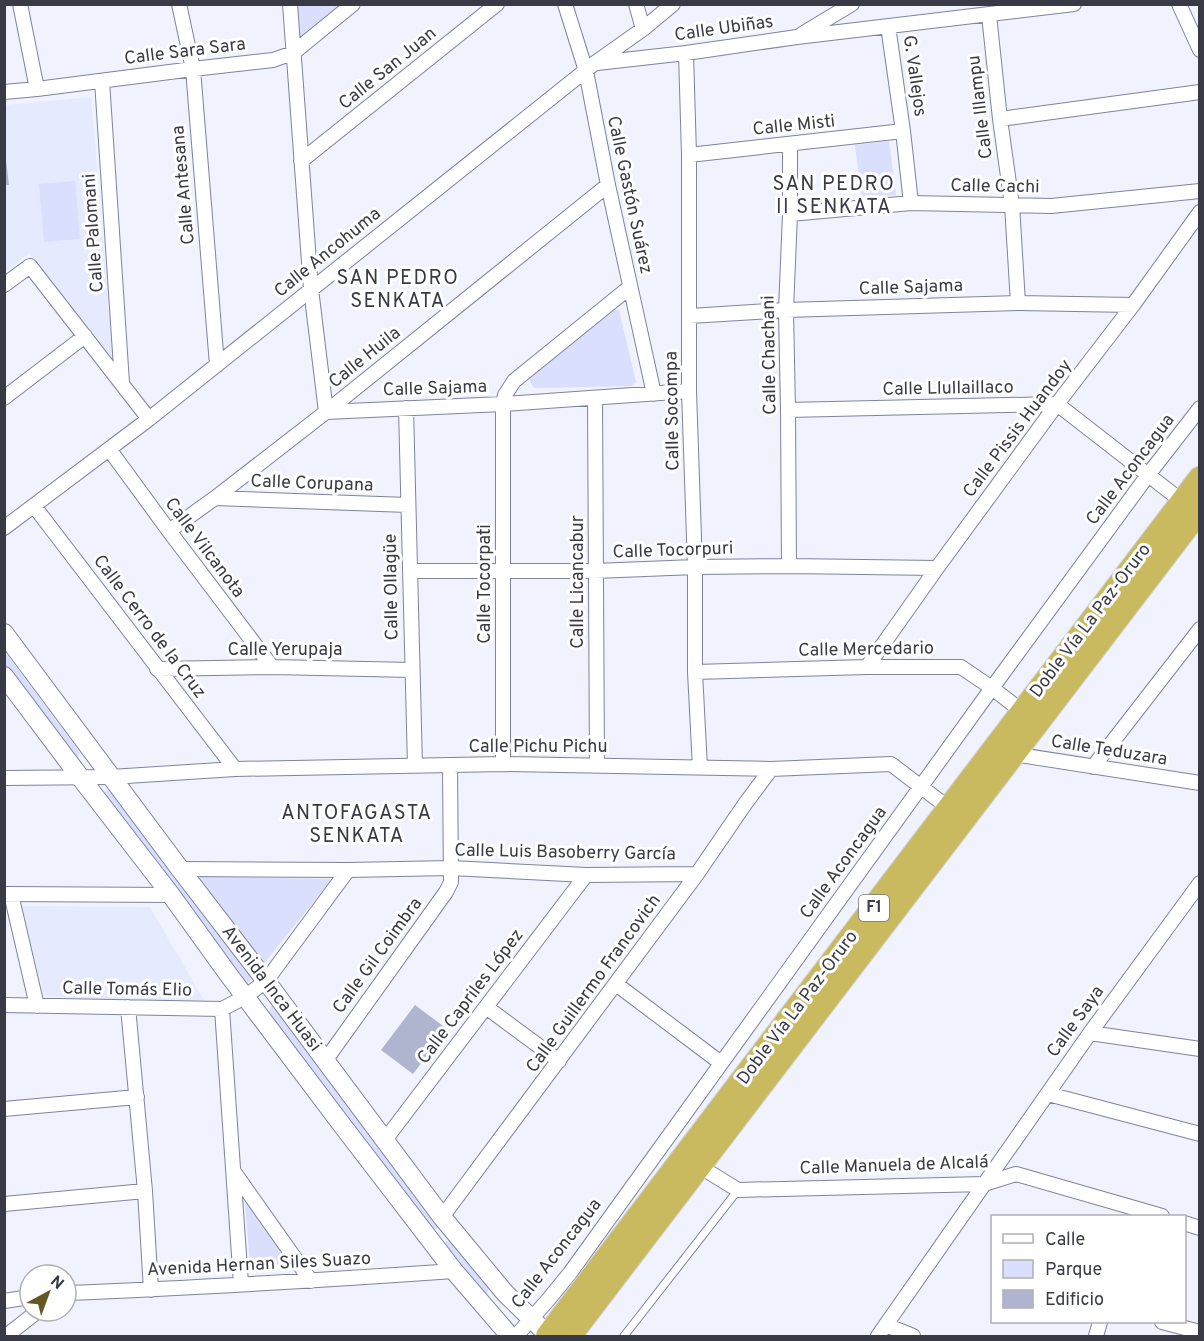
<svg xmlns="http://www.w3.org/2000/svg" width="1204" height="1341" viewBox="0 0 1204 1341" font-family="Overpass,sans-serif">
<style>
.built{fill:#e6eaff}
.green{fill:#d9dffd}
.building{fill:#b0b5cf}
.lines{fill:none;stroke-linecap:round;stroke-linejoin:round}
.service-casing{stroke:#7f839c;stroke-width:9}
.minor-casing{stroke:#7f839c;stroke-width:16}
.tertiary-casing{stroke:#7f839c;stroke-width:20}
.trunk-casing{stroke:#cfd0d2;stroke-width:26}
.service{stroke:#fff;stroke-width:7}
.minor{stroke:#fff;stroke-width:14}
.tertiary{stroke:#fff;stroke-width:18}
.trunk{stroke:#caba5f;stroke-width:24}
.labels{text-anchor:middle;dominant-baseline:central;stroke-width:6;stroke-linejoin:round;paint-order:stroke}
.shield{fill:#fff;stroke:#74757d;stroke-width:1.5}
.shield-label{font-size:16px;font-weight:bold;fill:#383a45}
.street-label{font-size:18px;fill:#383a45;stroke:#fff}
.neighbourhood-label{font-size:20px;letter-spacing:1.5px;fill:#383a45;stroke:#fff}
</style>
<rect width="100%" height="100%" fill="#f0f2fd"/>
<path class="built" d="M91,97L113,358L29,253L5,272V105Z
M21,906L150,907L206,1004L44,996Z"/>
<path class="green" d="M296,4L340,5L300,39Z
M889,141L896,195L862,198L855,145Z
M75,181L80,239L44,242L39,184Z
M613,309L619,310L636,382L631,386L534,388L530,381V375Z
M5,652L80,753L77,758H73L5,669Z
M108,790L112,792L252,977L250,981L248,983L244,982L104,797L105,792Z
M197,877L332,879L262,966Z
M271,1006L278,1008L438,1223L437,1229L431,1228L269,1014Z
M250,1201L293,1266L257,1267L250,1263L245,1203Z
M446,1241L453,1242L489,1288L487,1294L481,1293L445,1248Z"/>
<path class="building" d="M4,160H6L9,185H4Z
M415,1005L447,1029L413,1074L381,1050Z"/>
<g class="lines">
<g class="service-casing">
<path id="service" d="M624,1336L738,1190"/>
</g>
<g class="minor-casing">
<path id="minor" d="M20,4L37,89
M179,4L193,69L217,365
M290,4L311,289L326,412L503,404L689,391
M565,4L586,71L608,185L654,394
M636,4L643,29
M1179,4L1200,50
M989,15L1000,119L1012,205L1018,303
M888,26L903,131L911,203
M802,34L852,4
M686,53L689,155V391L695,567V672L700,768
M597,63L686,53L797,37L1074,4
M102,81L122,383
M4,92L37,89L193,69L273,60L293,53L353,4
M1000,119L1200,92
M689,155L903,131
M301,161L497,4
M790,214L911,203L1051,206L1200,191
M4,285L30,266L149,419
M690,316L786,310L1018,303L1133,305
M4,398L85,336
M595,398L597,765
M406,408L415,766
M788,410L1057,404L1183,502
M109,449L169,531L272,667
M215,498L408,505
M34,506L235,769
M4,528L149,419L595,63L643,29L673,4
M169,531L215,498L326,412L608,185
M789,566L788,410L786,310L790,214V144
M411,571H595L695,567L789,566L937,568
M867,667L937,568L1057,404L1133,305L1200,212
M157,669L272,667L412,670
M695,672L867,667H961L992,688L1023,712
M1013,754L1200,783
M503,764V404L505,395L514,381L630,287
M1093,767L1200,629
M4,778L111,777L235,769L503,764L771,769L891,764L950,809
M180,869L348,870L451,868L586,875L697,874
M4,894L171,895
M11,894L37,1006
M616,984L721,1063
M4,1005L222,1009L245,997L266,981L348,870
M128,1007L145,1191L151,1290
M486,1007L559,1061
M222,1009L241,1284
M1090,1033L1200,1049
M325,1061L446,892L451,882L450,765
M1048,1094L1200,1134
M4,1109L137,1097
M385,1140L586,875
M699,1166L738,1190L984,1184L1016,1174L1162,1216
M234,1172L311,1281
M4,1204L145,1191
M442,1217L697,874L745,804L771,769
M1184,1223L1200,1228
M66,1293C196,1288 325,1280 454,1271
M4,1301L30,1297
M1162,1322L1200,1332
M886,1325L913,1336
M6,1336L38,1311
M516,1336L548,1300L570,1273L992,688L1148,475L1200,408
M878,1336L1090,1033L1200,883
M1096,1336L1100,1322"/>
</g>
<g class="tertiary-casing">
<path id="tertiary" d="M4,633L180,869L266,981L442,1217L505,1293L549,1336
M4,676L80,777L171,895L228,974L342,1125L454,1271L510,1336"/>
</g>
<g class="trunk-casing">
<path id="trunk" d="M548,1336L1200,479
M569,1336L1200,509"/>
</g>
<use href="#service" class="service"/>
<use href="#minor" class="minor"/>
<use href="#tertiary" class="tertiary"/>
<use href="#trunk" class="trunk"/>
</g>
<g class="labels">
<rect class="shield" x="859" y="895" width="30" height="26" rx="4.5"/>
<g class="shield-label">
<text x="874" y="908">F1</text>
</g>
<g class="street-label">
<text transform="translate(724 29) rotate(-8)">Calle Ubiñas</text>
<text transform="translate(185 52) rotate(-7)">Calle Sara Sara</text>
<text transform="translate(388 69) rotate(-39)">Calle San Juan</text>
<text transform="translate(914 76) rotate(82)">G. Vallejos</text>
<text transform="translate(981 107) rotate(-97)">Calle Illampu</text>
<text transform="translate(794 126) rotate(-6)">Calle Misti</text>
<text transform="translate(184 185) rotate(-95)">Calle Antesana</text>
<text transform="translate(995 187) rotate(1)">Calle Cachi</text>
<text transform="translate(629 195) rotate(78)">Calle Gastón Suárez</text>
<text transform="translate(94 233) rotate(-94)">Calle Palomani</text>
<text transform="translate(328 253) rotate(-39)">Calle Ancohuma</text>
<text transform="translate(911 288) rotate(-2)">Calle Sajama</text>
<text transform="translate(770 355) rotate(-91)">Calle Chachani</text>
<text transform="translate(365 358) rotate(-39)">Calle Huila</text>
<text transform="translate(435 389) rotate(-2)">Calle Sajama</text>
<text transform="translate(948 389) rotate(-1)">Calle Llullaillaco</text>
<text transform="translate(673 411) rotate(-91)">Calle Socompa</text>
<text transform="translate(1018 429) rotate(-53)">Calle Pissis Huandoy</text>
<text transform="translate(1131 470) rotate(-53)">Calle Aconcagua</text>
<text transform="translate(312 484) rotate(2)">Calle Corupana</text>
<text transform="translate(204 548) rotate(53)">Calle Vilcanota</text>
<text transform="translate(673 551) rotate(-2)">Calle Tocorpuri</text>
<text transform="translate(578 582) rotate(-90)">Calle Licancabur</text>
<text transform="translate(485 584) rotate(-90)">Calle Tocorpati</text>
<text transform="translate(392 587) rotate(-91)">Calle Ollagüe</text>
<text transform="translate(1091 621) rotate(-53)">Doble Vía La Paz-Oruro</text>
<text transform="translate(149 627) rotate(53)">Calle Cerro de la Cruz</text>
<text x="285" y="650">Calle Yerupaja</text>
<text transform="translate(866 650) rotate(-1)">Calle Mercedario</text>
<text x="538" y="747">Calle Pichu Pichu</text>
<text transform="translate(1109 751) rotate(9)">Calle Teduzara</text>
<text transform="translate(565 853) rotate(1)">Calle Luis Basoberry García</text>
<text transform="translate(844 863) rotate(-54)">Calle Aconcagua</text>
<text transform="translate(378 956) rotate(-54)">Calle Gil Coimbra</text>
<text transform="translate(594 984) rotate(-54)">Calle Guillermo Francovich</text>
<text transform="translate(271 989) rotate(53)">Avenida Inca Huasi</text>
<text transform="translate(127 990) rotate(1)">Calle Tomás Elio</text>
<text transform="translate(471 997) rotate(-53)">Calle Capriles López</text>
<text transform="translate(798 1008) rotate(-53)">Doble Vía La Paz-Oruro</text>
<text transform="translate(1076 1022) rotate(-54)">Calle Saya</text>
<text transform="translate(894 1166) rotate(-2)">Calle Manuela de Alcalá</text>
<text transform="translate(557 1254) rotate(-52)">Calle Aconcagua</text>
<text transform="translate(259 1265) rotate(-3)">Avenida Hernan Siles Suazo</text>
</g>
<g class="neighbourhood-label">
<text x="834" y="185">SAN PEDRO<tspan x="834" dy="23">II SENKATA</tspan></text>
<text x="398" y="279">SAN PEDRO<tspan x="398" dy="23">SENKATA</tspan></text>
<text x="357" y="814">ANTOFAGASTA<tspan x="357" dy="23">SENKATA</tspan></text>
</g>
</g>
<rect width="1204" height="1341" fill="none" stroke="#383a45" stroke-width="12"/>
<rect x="991" y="1215" width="195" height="108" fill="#ffffff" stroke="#afb0b5" stroke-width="1.5"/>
<rect x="1003" y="1234" width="30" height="9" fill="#ffffff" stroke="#afb0b5" stroke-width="1.5"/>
<text x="1045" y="1245" font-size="18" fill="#383a45">Calle</text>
<rect x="1003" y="1260" width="30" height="18" fill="#d9dffd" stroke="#afb0b5" stroke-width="1.5"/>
<text x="1045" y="1275" font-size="18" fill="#383a45">Parque</text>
<rect x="1003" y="1290" width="30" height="18" fill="#b0b5cf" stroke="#afb0b5" stroke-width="1.5"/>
<text x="1045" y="1305" font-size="18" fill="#383a45">Edificio</text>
<g transform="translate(48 1293) rotate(41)"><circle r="28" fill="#ffffff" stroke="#afb0b5" stroke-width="1.5"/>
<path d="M0-4.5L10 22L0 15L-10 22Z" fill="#615724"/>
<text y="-9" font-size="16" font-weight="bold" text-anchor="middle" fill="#383a45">N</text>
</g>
</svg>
